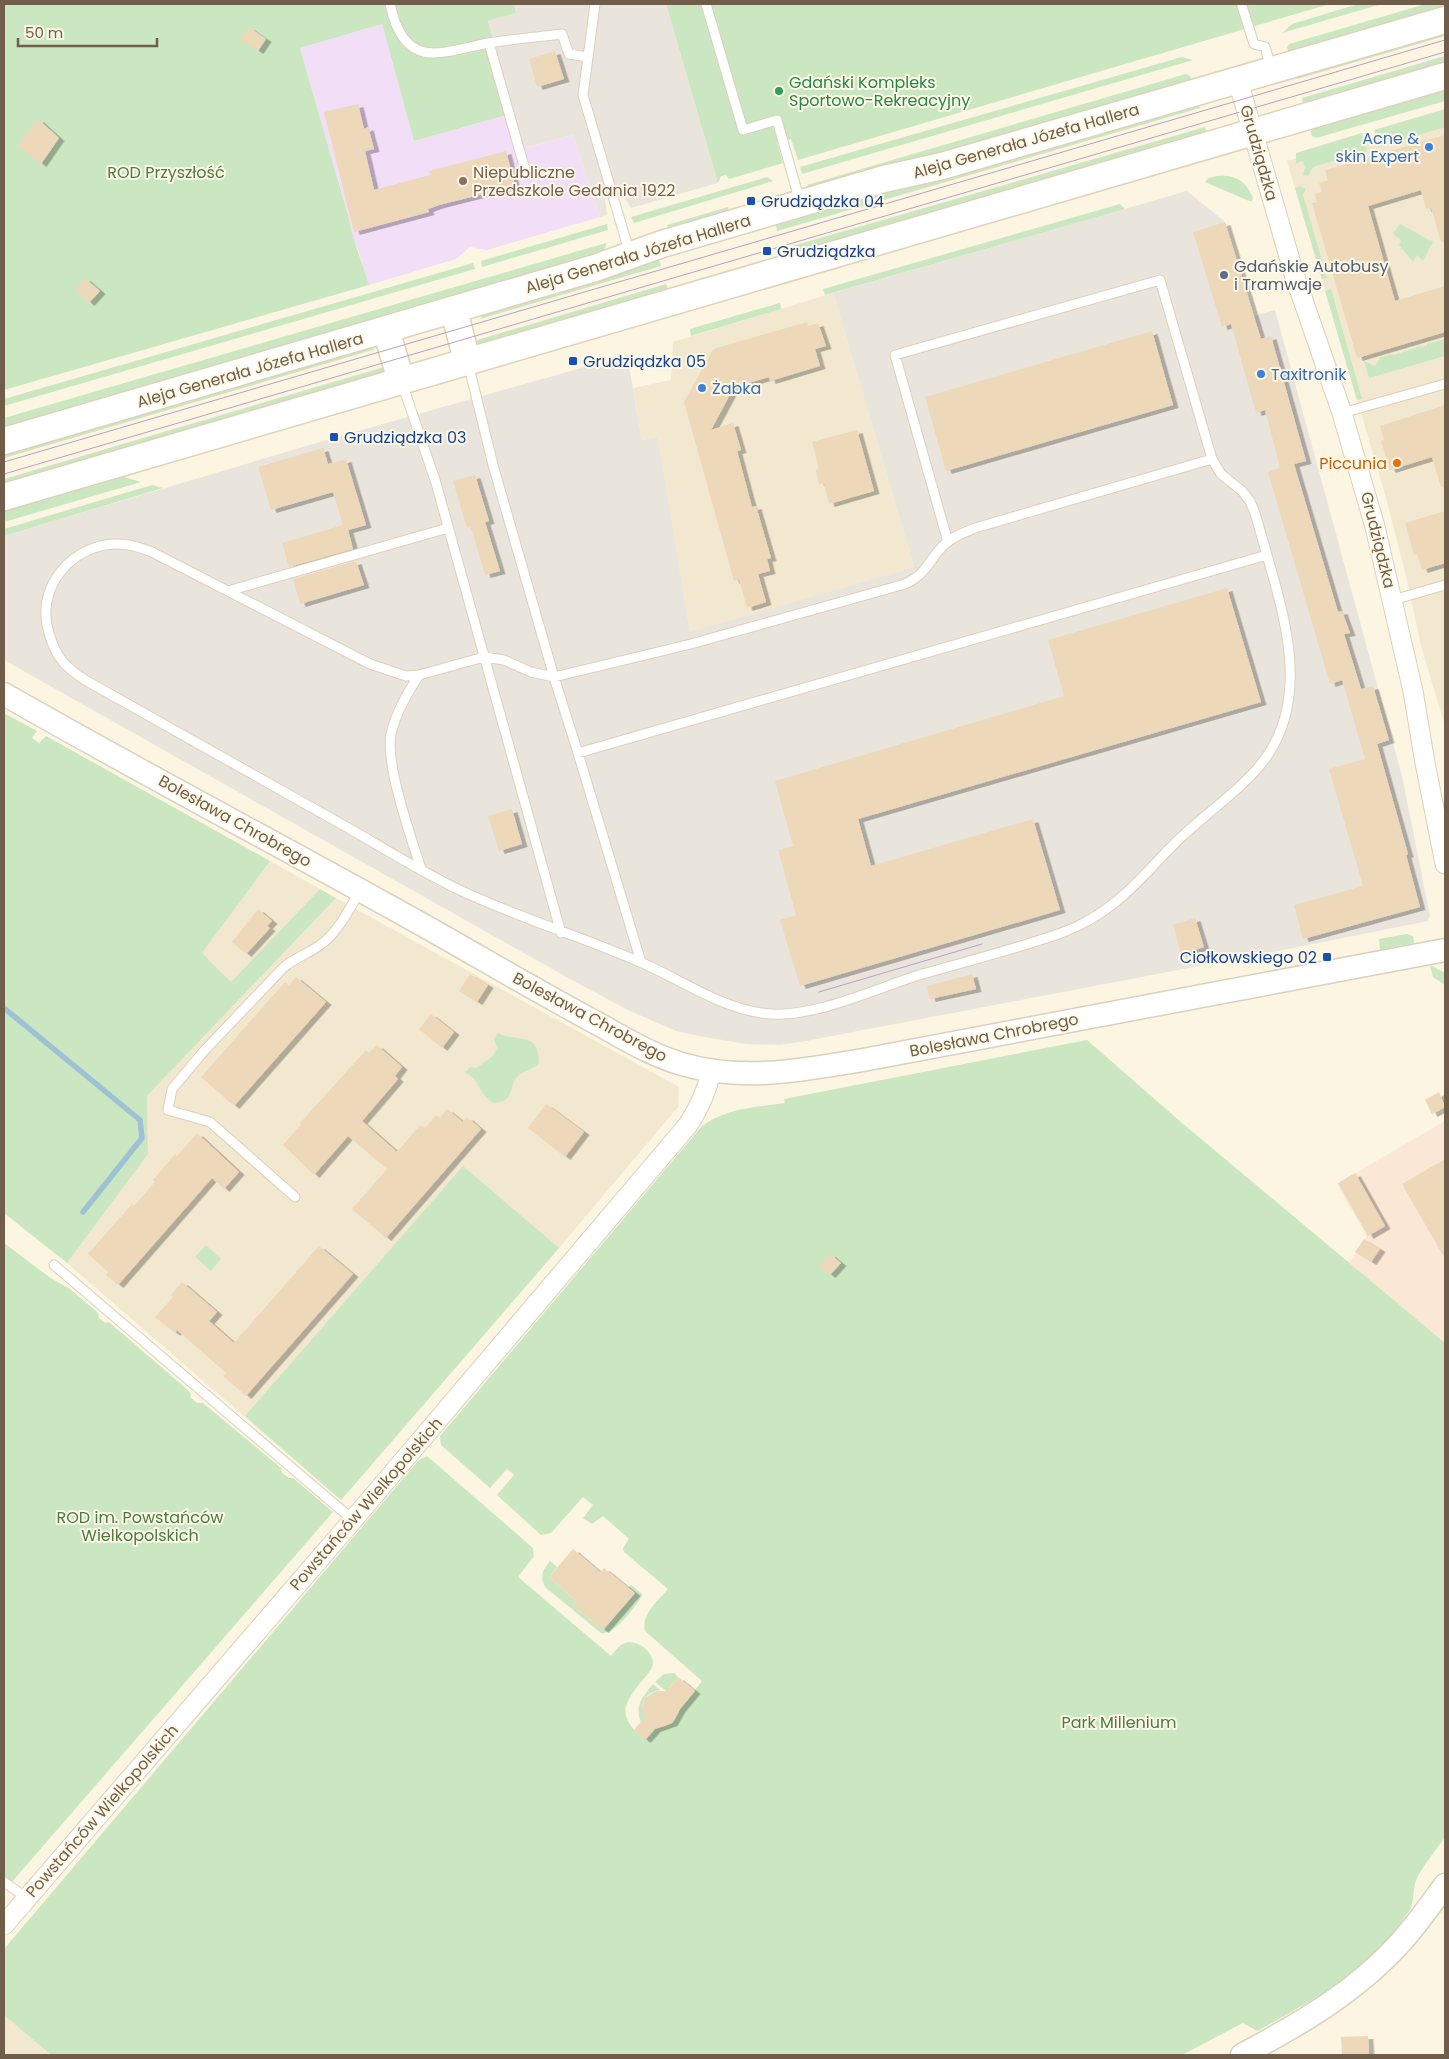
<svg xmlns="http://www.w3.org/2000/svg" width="1449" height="2059" viewBox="0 0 1449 2059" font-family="Poppins,sans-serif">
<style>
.residential{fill:#f2e8d0}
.commercial{fill:#fbe7d5}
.industrial{fill:#eae5dc}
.education{fill:#f2def7}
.green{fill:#cae7c1}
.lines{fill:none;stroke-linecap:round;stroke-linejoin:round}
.stream{stroke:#9ec2d4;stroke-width:5.5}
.building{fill:#eed8ba;filter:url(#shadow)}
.service-casing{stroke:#dbd0bc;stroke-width:11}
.minor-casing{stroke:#dbd0bc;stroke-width:21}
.tertiary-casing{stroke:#dbd0bc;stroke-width:25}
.secondary-casing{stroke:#e0d2b9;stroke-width:29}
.service{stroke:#fff;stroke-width:9}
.minor{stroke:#fff;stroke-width:19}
.tertiary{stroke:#fff;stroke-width:22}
.secondary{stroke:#fff;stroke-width:26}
.tram{stroke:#b9a1c2;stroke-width:1}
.leisure-dot{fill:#2e9e5b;stroke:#fef9e7;stroke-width:2}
.shop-dot{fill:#3f7fe0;stroke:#fef9e7;stroke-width:2}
.education-dot{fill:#8d6e63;stroke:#fef9e7;stroke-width:2}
.transit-dot{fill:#1a4fb4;stroke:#fef9e7;stroke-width:2}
.service-dot{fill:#5c6f8a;stroke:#fef9e7;stroke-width:2}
.food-dot{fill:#e8710a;stroke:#fef9e7;stroke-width:2}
.labels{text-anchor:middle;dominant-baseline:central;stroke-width:4;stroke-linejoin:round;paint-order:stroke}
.leisure-label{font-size:16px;fill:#27864d;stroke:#fef9e7;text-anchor:start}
.shop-label{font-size:16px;fill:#366cbe;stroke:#fef9e7;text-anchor:start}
.street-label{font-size:16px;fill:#705e4a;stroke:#fef9e7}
.park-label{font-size:16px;fill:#4c7b45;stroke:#fef9e7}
.education-label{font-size:16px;fill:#785e54;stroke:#fef9e7;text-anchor:start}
.transit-label{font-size:16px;fill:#164399;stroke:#fef9e7;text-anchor:start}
.service-label{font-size:16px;fill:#4e5e75;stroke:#fef9e7;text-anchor:start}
.food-label{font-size:16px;fill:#c56008;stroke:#fef9e7;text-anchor:end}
</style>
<defs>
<filter id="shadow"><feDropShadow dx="5.5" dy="3" stdDeviation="0" flood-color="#0004"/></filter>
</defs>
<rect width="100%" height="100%" fill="#fbf5e1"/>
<path class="residential" d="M1445,116V726L1421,646L1407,580L1386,498L1287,161Z
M833,293L914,567L690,633L658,437L642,440L633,388L671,380L673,342Z
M270,861L320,889L231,983L201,953Z
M336,898L679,1087L678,1107L559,1248L341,1500L67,1263L148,1154L147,1096Z
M4,2015L51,2055H4Z"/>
<path class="commercial" d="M1445,1121V1343L1349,1263L1367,1236L1337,1184Z"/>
<path class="industrial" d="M514,4H666L718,183L631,208L621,193L605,199L607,215L600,217L573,135L524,148L488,21L516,13Z
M1187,191L1225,222L1254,316L1275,310L1402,776L1430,916L1428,921L1293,948L806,1041L780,1045L746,1044L699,1036L676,1031L628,1010L570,979L4,660V536L316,443L627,355L642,440L658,437L690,632L914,567L833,293Z"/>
<path class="education" d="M382,24L414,141L514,113L525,148L573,135L600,217L487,250L470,247L456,259L369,285L357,246L352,238L348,214L300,48Z"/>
<path class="green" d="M4,4H514L516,13L488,21L514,113L414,141L382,24L300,48L348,215C352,239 362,261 369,285L4,390Z
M666,4H1330L798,160L791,139L777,142L783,163L729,179L726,175L721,176L718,183Z
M1358,4H1382L1282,33L1292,24Z
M1426,4H1445V10L1289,55L1287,47L1289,44Z
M1445,31V36L1297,79L1296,75Z
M1445,56V65L1304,107L1302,98Z
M1182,57L1193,60L802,174L800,167Z
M1186,74L1190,76L1192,84L814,189L807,185Z
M1445,87V101L1316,138L1312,136L1309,126Z
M1198,103L1200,108L777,231L776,225L796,220L832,202Z
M1445,109V127L1378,147L1374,130Z
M1205,127L1207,135L784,257L782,249Z
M1362,133L1367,151L1313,167L1308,176L1303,175L1305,168L1303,161L1296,163V153Z
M1217,176C1234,174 1247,181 1253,198L1252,201H1249L1205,182L1208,178Z
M767,177L773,181L634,223L631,217Z
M1300,186L1306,189L1303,195L1327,278L1322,279L1295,188Z
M1120,204L1125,209L825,295L823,289Z
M728,207L729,212L670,236L667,225Z
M607,224L608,230L482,267L481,261Z
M1400,224L1433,242L1423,261L1417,255L1413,262L1399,245L1401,241L1393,233Z
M606,243V246L601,254L4,431V418Z
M656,251L661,266L480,319L485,312Z
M473,263L475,269L4,406V399Z
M666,284L669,292L483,346L474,341Z
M1331,289L1362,399L1357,400L1325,291Z
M780,303L781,309L691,336L690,329Z
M1445,339V356L1369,378L1364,361L1375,366L1381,357L1393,354L1394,355L1421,346L1422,347L1427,346V344Z
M366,347L376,349L4,458V452Z
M384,367L382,373L4,486V479Z
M121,476L141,482L4,522V507Z
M152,485L163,488L4,536V529Z
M4,713L37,731L32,738L39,743L46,736L270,861L202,953L231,982L320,889L336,898L147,1096L148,1154L67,1263L4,1213Z
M1407,934L1413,936L1414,943L1380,950L1379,939Z
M1430,965L1445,973V985L1433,977Z
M498,1033C517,1043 539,1030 539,1063C533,1070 525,1070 519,1075C507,1085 517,1101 495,1103C479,1098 481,1078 465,1073L470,1067L476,1068L493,1056L497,1048L494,1039Z
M1087,1040L1182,1123L1445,1343V1837C1436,1850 1424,1864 1417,1878C1412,1888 1415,1902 1409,1911C1375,1966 1313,2001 1257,2031L1243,2023L1182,2055H51L4,2015V1949L419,1460L427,1456L533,1548L534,1556L518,1577L611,1656C615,1651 619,1645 625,1643C636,1639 653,1651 653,1663C653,1668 649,1672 646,1676C624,1703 614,1714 645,1740C639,1710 631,1710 653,1684L660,1690C626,1696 648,1738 670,1724C674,1722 678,1717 679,1712C680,1702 662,1687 655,1682L664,1674L674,1673L678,1677L669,1688L686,1702L702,1681L645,1631C641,1614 658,1601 668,1589L624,1552L623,1548L629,1539L603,1516L592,1524L583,1518L593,1505L583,1497L551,1533L541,1535L497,1495L514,1475L507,1469L490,1488L441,1445L440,1436L702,1126C726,1108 756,1107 785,1103L784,1099Z
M463,1166L559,1248L341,1500L245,1416Z
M4,1243L49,1277L70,1289L98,1313L99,1318L105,1323L109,1322L190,1392L191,1398L197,1403H203L281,1468L282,1473L289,1478H293L333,1512L4,1891Z
M206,1245L221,1259L211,1271L195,1257Z
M550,1561L557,1567L549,1577L576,1601L573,1605L603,1630L634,1594L628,1588L631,1585L642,1594V1596C634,1608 615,1635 601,1633L545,1587C540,1576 542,1571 550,1561Z"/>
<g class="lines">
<path class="stream" d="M4,1008L140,1120L142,1138L83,1212"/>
</g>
<path class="building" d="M249,27L266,39L258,51L240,39Z
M555,51L564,79L537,87L529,59Z
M358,104L364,129L368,127L374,149L365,151L374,190L430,175L429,171L506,151L515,186L439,205L428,209L429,212L354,232L324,112Z
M38,119L59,138L41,164L18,145Z
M1445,135V241L1441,242L1431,207L1426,209L1421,190L1368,206L1395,301L1445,286V332L1357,358L1312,203L1317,202L1315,194L1322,192L1319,183L1328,180L1325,170Z
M1225,222L1261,339L1271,336L1306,461L1294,464L1338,612L1342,611L1350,633L1344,634L1361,689L1373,686L1389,740L1377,744L1408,854L1406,855L1420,907L1303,939L1294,905L1363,886L1329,769L1365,759L1342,680L1330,684L1268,472L1280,468L1265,410L1256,413L1231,324L1222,327L1193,232Z
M85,278L100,291L89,303L75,289Z
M807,322L808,326L818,323L826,346L815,349L820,366L770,381L769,377L734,387L711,430L733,423L741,450L737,451L752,507L756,506L771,558L767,559L770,571L758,574L766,602L747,608L739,579L734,581L684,402L713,349Z
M1152,331L1173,405L946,471L925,397Z
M1445,405V487H1441L1432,457L1390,470L1381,441L1384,440L1380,426Z
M857,430L874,491L829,504L824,483L819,484L817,477L816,470L819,469L812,442Z
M323,448L328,464L346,459L366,525L348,530L353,549L289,567L282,543L343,525L333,492L271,510L258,467Z
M475,475L489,521L485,522L500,571L485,575L471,527L467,528L453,481Z
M1445,511V563L1422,570L1417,554L1414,555L1405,523Z
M356,561L364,585L300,604L293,579Z
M1227,588L1261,702L858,819L871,866L1033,819L1060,910L800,986L780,920L796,915L778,850L793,846L775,781L1064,696L1048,640Z
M512,809L522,844L499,851L488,816Z
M258,909L272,921L267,926L270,928L246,954L232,942Z
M1195,918L1204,947L1181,954L1173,925Z
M470,974L488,985L477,1002L459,991Z
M972,974L976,989L930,999L927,986Z
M296,977L326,1002L234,1106L201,1077L285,982L289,985Z
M431,1014L454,1032L442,1048L419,1029Z
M377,1045L402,1067L395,1076L398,1079L362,1121L397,1152L420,1125L425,1128L436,1115L440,1118L447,1109L463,1122L467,1117L481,1129L386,1238L352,1209L387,1169L348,1136L314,1175L283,1145L301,1124L300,1123L366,1050L369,1053Z
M1439,1092L1445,1107L1432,1114L1425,1100Z
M546,1104L584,1132L565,1157L528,1128Z
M197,1133L239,1172L224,1189L212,1178L118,1285L106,1275L108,1272L88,1254L132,1204L134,1206L155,1182L153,1180L175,1154L177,1156Z
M1445,1159V1259L1402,1184Z
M1355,1173L1385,1226L1368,1236L1338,1183Z
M1364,1239L1380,1249L1371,1262L1355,1252Z
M319,1246L353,1274L246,1396L223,1376L226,1373L177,1330L175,1333L155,1317L173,1297L171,1295L182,1282L217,1312L209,1321L234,1343Z
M830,1254L841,1263L830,1275L819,1266Z
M573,1549L600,1572L604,1568L635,1593L603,1630L573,1605L576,1601L549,1577Z
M678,1677L695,1691L680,1709L672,1723L655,1729L645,1740L634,1730L644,1718L642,1708L645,1698L656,1691H667Z
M1368,2036L1369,2055H1342L1341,2037Z"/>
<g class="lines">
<g class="service-casing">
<path id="service" d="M390,4C394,23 402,47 424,52C441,56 471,46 489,43C513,39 538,37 562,34L569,54L588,57
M595,4L583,95L630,254
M706,4L743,130L777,120L800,202
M1242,6L1254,44L1265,47L1271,68
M489,43L526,173
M468,363L493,465L554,677L578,753L1267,555L1255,513L1250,501L1242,491L1221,474L1212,459L975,528C965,532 954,536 946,543C928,559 930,572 905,584L691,644L554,677L531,672L504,660L484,657L419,675L406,676L370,664L150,551C143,549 136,546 128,545C82,537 38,579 47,625C50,639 55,653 64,663C70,670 78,675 85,680C171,729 257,777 343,825C384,848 424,874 466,893C523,919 582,937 640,962C680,979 717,1006 761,1013C809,1021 874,989 919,975C954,965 989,956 1024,945C1046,938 1069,932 1089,920C1125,900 1147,871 1175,843C1201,817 1232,797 1256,770C1312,708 1287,625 1267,555
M402,383L436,483L561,933
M1342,413L1445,384
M948,542L895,355L1160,280L1212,459
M228,591L448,528
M1393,600L1445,585
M419,675C407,694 396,712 391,734C385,764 411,837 421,869
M578,753L641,962
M295,1197L210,1122L168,1110L172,1089L204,1051L283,968C294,958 308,954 320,945C338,933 349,909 360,891
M54,1265L353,1520
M4,1882L27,1898"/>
</g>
<g class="minor-casing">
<path id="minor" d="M1238,81L1295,277L1342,413L1375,527L1413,691L1425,763L1445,864
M4,1925L353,1520L688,1125C699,1108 707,1092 711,1071"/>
</g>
<g class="tertiary-casing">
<path id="tertiary" d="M4,694C147,776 293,852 437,933C488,962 539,992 591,1020C621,1036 650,1055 682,1064C742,1082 803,1070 863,1060L1445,950
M1242,2055C1300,2024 1356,1992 1401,1942C1417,1924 1431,1904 1445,1885"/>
</g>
<g class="secondary-casing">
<path id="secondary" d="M454,310L467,361
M386,329L401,381
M4,441L595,268L662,244L884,179L942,166L1445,20
M4,497L1445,76"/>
</g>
<use href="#service" class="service"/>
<use href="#minor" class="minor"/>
<use href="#tertiary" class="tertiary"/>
<use href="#secondary" class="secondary"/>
<path class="tram" d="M4,462L1445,40
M4,474L1445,52
M819,992L982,944"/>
</g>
<circle class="leisure-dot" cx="779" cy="91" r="5"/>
<g class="shop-dot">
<circle cx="1429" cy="147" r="5"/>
<circle cx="1261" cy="374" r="5"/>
<circle cx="702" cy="388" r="5"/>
</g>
<circle class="education-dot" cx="463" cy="181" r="5"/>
<g class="transit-dot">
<rect x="746" y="196" width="10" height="10" rx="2.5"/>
<rect x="762" y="246" width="10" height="10" rx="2.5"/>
<rect x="568" y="356" width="10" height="10" rx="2.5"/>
<rect x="329" y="432" width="10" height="10" rx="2.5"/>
<rect x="1322" y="952" width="10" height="10" rx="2.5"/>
</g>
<circle class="service-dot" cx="1224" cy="275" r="5"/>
<circle class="food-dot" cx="1397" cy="463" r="5"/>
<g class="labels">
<g class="leisure-label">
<text x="789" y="82">Gdański Kompleks<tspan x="789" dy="18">Sportowo-Rekreacyjny</tspan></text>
</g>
<g class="shop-label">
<text x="1419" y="138" text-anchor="end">Acne &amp;<tspan x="1419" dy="18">skin Expert</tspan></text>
<text x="1271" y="374">Taxitronik</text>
<text x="712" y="388">Żabka</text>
</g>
<g class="street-label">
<text transform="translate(1026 141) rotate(-16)">Aleja Generała Józefa Hallera</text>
<text transform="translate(1259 153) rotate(74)">Grudziądzka</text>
<text transform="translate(638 254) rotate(-17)">Aleja Generała Józefa Hallera</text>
<text transform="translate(250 370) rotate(-16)">Aleja Generała Józefa Hallera</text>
<text transform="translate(1378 540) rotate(76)">Grudziądzka</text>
<text transform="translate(235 821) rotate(29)">Bolesława Chrobrego</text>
<text transform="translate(590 1017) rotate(28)">Bolesława Chrobrego</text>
<text transform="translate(994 1035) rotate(-11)">Bolesława Chrobrego</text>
<text transform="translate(366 1504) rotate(-49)">Powstańców Wielkopolskich</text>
<text transform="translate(102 1811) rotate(-49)">Powstańców Wielkopolskich</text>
</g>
<g class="park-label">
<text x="166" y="172">ROD Przyszłość</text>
<text x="140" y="1517">ROD im. Powstańców<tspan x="140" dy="18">Wielkopolskich</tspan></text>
<text x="1119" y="1722">Park Millenium</text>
</g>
<g class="education-label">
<text x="473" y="172">Niepubliczne<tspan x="473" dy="18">Przedszkole Gedania 1922</tspan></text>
</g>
<g class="transit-label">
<text x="761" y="201">Grudziądzka 04</text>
<text x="777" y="251">Grudziądzka</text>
<text x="583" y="361">Grudziądzka 05</text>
<text x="344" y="437">Grudziądzka 03</text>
<text x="1317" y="957" text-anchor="end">Ciołkowskiego 02</text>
</g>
<g class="service-label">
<text x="1234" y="266">Gdańskie Autobusy<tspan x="1234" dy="18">i Tramwaje</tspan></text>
</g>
<g class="food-label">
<text x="1387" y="463">Piccunia</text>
</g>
</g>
<rect width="1449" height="2059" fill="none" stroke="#705e4a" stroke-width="10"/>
<path d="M18 38v8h139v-8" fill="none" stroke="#705e4a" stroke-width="2.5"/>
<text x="25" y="38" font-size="15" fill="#705e4a" stroke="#fef9e7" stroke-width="4" paint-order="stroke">50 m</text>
</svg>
